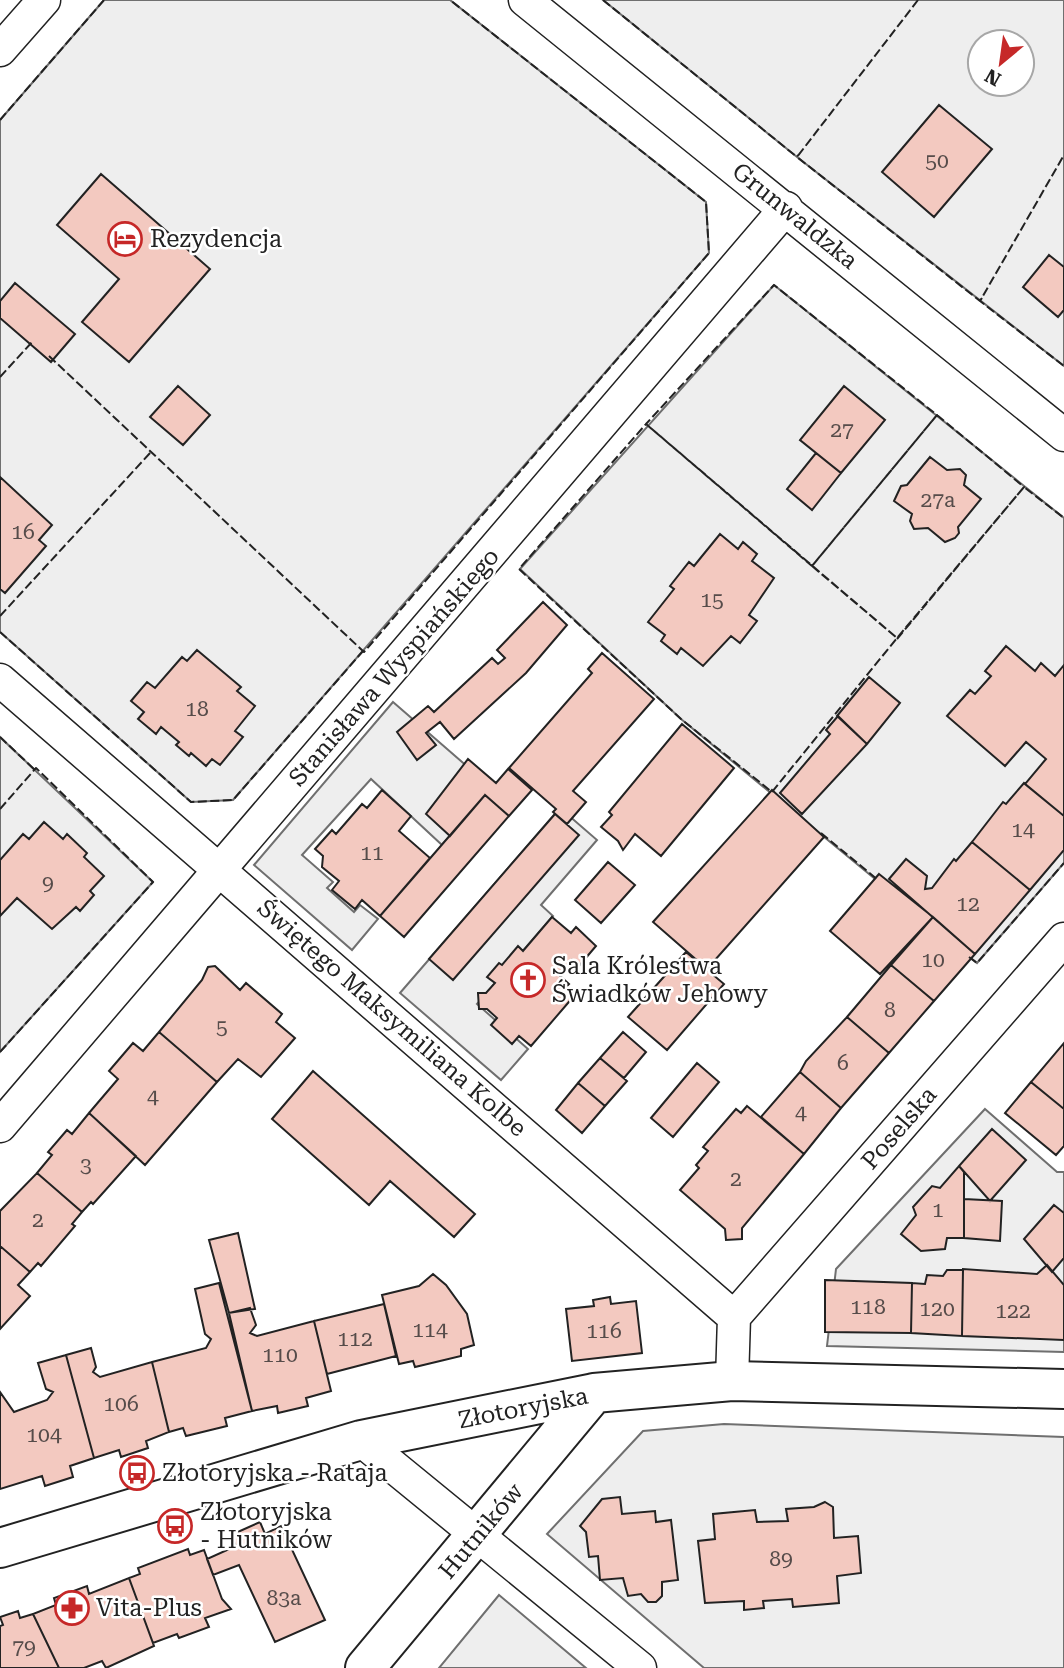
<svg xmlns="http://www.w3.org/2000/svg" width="1064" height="1668" viewBox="0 0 1064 1668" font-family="'Roboto Serif',serif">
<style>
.green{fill:#eee;stroke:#6f6f6f;stroke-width:2;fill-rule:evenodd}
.building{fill:#f3c9c0;stroke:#222;stroke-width:2}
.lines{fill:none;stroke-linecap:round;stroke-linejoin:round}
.street-casing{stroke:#222;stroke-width:35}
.secondary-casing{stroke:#222;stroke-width:42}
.street{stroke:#fff;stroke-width:32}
.secondary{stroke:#fff;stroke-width:38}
.fence{stroke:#222;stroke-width:2;stroke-dasharray:9 3.5;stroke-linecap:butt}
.labels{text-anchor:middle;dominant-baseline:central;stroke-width:5;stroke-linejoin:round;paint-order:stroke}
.number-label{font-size:21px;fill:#564c4a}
.street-label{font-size:24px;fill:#222;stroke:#fff}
.poi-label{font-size:24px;fill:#222;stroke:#fff;text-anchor:start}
</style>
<rect width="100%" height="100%" fill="#fff"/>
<path class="green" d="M104,0H450L706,202L709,253L233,800L191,802L0,632V120Z
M603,0H1064V366L797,157ZM980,42H1022V84H980Z
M774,285L1064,518V863L977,963L681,719L520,569Z
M393,702L492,788L442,845L371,779L302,855L333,882L327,888L354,912L360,905L378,919L352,950L254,865Z
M0,737L153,882L0,1052Z
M560,808L597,840L541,905L553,916L477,1004L528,1049L501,1080L400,993Z
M985,1109L1057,1172H1064V1352L827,1346L836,1269Z
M724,1424L1064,1437V1668H704L547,1534L643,1431Z
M499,1595L586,1668H439Z"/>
<path class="building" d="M939,105L992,149L934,217L882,172Z
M101,174L210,269L129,362L82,322L119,279L57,225Z
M1049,255L1064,267V310L1058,317L1023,287Z
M15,283L75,334L51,362L0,318V301Z
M178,386L210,415L183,445L150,417Z
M844,386L885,420L841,473L800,440Z
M816,453L841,473L812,510L787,489Z
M930,457L947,470L960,469L966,475L964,485L981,499L958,527L959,533L955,538L945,542L928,528L914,529L910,521L912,514L894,501L901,486L907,485Z
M0,477L52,525L39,540L46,546L5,593L0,589Z
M720,534L738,549L743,542L757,554L752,561L774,578L749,615L757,621L740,643L731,636L703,666L681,648L677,654L661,641L665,635L648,622L674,589L670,586L689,562L694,566Z
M543,602L567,625L526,673L454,739L440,722L426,733L436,745L417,760L397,732L428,706L434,712L492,658L498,664L505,658L497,650Z
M1006,646L1035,671L1041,663L1055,676L1064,665V816L1025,784L1046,759L1026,742L1005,766L947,716L970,690L975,694L991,676L985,671Z
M197,650L241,687L237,691L255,706L235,731L243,737L220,765L212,759L206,766L191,753L189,756L176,745L179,742L161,727L156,734L138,719L144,712L131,701L147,682L155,688L182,657L187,661Z
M602,653L654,699L573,791L586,802L567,824L553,812L556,809L509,768L592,673L588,669Z
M869,677L900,703L867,744L837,716Z
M838,716L867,744L802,814L780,793L830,734L826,730Z
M682,724L734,768L661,856L635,834L623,850L618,841L601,827L612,815L609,812Z
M468,759L496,783L508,769L532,790L509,816L485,795L450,836L426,814Z
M1024,783L1064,816V850L1030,890L972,842L1003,802L1006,804Z
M382,790L411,816L399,831L430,858L380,916L362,900L355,909L332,890L339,881L322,867L323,856L315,849L332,830L336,834L362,804L367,808Z
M772,790L824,837L707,969L653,922Z
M485,795L509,816L404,937L380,916Z
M555,814L579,835L453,980L429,959Z
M44,822L63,839L67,834L87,853L84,857L104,876L90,891L94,895L80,911L76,907L52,929L17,898L0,916V860L23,834L29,839Z
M972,842L1030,890L975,954L889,879L906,859L927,876L925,889L932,888L954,859L956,861Z
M608,862L635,885L601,923L575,900Z
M879,874L933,917L880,974L830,931Z
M552,917L571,933L576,927L596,946L579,966L572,960L559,975L569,984L565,988L574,996L531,1046L519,1036L512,1044L491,1025L497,1018L487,1009H479L478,993H486L495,983L487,977L499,963L502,965L518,946L523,951Z
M933,917L975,954L934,1001L891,965Z
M686,952L724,984L667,1050L628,1017Z
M891,965L934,1001L889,1053L847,1017Z
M215,966L240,990L246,983L282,1014L276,1022L295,1038L261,1077L238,1059L217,1082L159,1032L202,980L208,967Z
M847,1017L889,1053L841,1108L800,1072L806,1061Z
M159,1032L217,1082L145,1165L89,1113L118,1079L109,1071L133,1043L143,1051Z
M623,1032L646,1052L624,1078L600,1058Z
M1064,1043V1109L1031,1082Z
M600,1058L627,1081L605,1106L578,1083Z
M697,1063L719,1082L673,1137L651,1118Z
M313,1071L475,1214L454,1237L390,1181L369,1205L272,1119Z
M800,1072L841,1108L804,1154L761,1117Z
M1031,1082L1064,1109V1146L1056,1155L1005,1113Z
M578,1083L605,1106L582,1133L556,1110Z
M747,1106L804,1154L742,1228V1239L726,1240L725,1229L680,1190L699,1168L696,1165L708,1151L703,1147L736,1109L741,1113Z
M89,1113L136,1156L93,1204L91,1202L82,1212L37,1173L52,1155L48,1152L67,1130L72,1134Z
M992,1129L1026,1160L990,1201L959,1166Z
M959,1166L964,1172V1238H947L945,1249L921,1251L901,1234L916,1215L913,1207L932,1186L940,1188Z
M37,1173L82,1212L72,1224L75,1226L41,1266L38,1263L30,1272L0,1246V1211Z
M964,1199L1002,1201L1000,1241L964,1238Z
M1054,1205L1064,1213V1258L1052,1272L1024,1239Z
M238,1233L255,1309L229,1313L209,1240Z
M0,1246L30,1272L18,1285L30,1296L0,1329Z
M1047,1265L1064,1285V1340L962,1336L963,1269L1037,1274Z
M947,1270H963L962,1336L911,1333L912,1283L925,1284L927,1275L943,1276Z
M433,1274L446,1285L467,1314L474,1345L461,1349V1356L415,1367L413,1361L399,1364L382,1295L419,1286Z
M825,1280L912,1283L911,1333L825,1332Z
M219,1283L252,1411L225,1418L227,1426L186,1436L183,1428L169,1432L152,1362L206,1348L211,1339L205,1334L195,1289Z
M610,1297L611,1304L636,1301L642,1353L572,1361L566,1309L594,1306L593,1300Z
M384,1304L396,1356L327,1374L314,1321Z
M250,1308L256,1325L250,1333L257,1336L314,1321L331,1391L306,1398L308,1406L278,1413L277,1406L252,1411L229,1313Z
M91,1348L96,1367L93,1372L100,1377L152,1362L169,1432L146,1441L148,1448L121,1457L119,1450L94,1458L66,1355Z
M66,1355L94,1458L70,1466L73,1477L45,1486L42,1476L0,1489V1392L14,1412L47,1400L53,1392L46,1389L38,1363Z
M620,1497L622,1514L655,1511L656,1522L671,1520L678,1580L662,1582V1596L656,1602H648L641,1594L628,1596L623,1578L600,1580L598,1556L589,1557L586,1532L580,1526L602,1499Z
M825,1502L833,1507L834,1538L858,1536L861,1573L837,1576L839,1603L793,1607L792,1599L763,1601L764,1608L744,1610V1601L705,1603L698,1541L715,1539L713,1514L755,1510L757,1522L788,1521L786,1509L814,1507Z
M260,1522L265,1534L281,1526L325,1620L275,1642L239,1565L213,1575L207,1559L236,1546L231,1535Z
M188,1549L190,1555L204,1550L222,1599L231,1609L205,1618L209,1627L179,1638L177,1634L153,1643L129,1578L140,1574L138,1568Z
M129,1578L154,1646L106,1668L102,1661L84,1668H59L33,1614L56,1605L54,1598L87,1586L89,1594Z
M18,1611L20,1618L33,1614L59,1668H0V1626L3,1625L0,1617Z"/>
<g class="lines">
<g class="street-casing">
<path id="street" d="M525,0L1064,435
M0,50L44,0
M0,680L734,1317L732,1381
M0,1126L786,208
M734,1317L1064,939
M361,1440L640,1668"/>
</g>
<g class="secondary-casing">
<path id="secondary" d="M0,1548L361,1440L594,1393L732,1381L1064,1389
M365,1668L594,1393"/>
</g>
<use href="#street" class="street"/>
<use href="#secondary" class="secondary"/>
<path class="fence" d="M603,0L797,157L798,155
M918,0L797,157L980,301L1064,155
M0,120L104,0
M982,298L980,301L1064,366
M49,356L364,652L709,253L706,202L450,0
M0,377L33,341
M937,415L1024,487L897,638L812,566Z
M812,566L937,415L774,285L646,424L897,638L772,792L681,719L519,569L646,424L812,566
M0,616L151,452
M0,632L191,802L233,800L363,651
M897,639L1024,487L1064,518
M0,737L35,770
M0,809L36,768L153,882L0,1052
M821,833L878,880
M969,957L977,963L1064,863"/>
</g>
<defs>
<g id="hotel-ring" transform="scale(1.75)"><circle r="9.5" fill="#fff" stroke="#c62828" stroke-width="1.5"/><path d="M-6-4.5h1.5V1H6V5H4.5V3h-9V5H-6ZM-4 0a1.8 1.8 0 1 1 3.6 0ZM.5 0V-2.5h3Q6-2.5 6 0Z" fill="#c62828"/></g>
<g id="church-ring" transform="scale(1.75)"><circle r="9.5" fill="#fff" stroke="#c62828" stroke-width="1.5"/><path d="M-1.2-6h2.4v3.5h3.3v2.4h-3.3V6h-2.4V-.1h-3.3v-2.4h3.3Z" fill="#c62828"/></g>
<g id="bus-ring" transform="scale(1.75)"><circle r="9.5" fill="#fff" stroke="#c62828" stroke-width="1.5"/><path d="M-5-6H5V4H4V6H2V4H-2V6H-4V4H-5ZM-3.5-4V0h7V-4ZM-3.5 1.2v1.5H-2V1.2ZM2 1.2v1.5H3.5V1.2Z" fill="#c62828"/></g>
<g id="pharmacy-ring" transform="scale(1.75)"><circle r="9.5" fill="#fff" stroke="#c62828" stroke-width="1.5"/><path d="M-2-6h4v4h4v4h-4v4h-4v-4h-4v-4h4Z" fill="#c62828"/></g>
</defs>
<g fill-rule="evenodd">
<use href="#hotel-ring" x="125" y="239"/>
<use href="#church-ring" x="528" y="980"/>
<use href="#bus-ring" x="137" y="1473"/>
<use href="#bus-ring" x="175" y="1526"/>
<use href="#pharmacy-ring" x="72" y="1608"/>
</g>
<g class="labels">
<g class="number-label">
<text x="937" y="161">50</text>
<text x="842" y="430">27</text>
<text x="938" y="500">27a</text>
<text x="23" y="532">16</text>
<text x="712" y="600">15</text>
<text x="197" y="709">18</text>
<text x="1023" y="830">14</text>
<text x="372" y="853">11</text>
<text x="48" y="883">9</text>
<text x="968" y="904">12</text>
<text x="933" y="960">10</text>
<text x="890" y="1010">8</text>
<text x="222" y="1027">5</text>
<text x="843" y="1063">6</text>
<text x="153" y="1097">4</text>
<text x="801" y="1113">4</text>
<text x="86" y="1165">3</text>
<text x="736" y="1179">2</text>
<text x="938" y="1210">1</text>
<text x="38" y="1220">2</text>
<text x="868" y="1307">118</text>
<text x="937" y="1309">120</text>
<text x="1013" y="1311">122</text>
<text x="430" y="1330">114</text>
<text x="604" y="1331">116</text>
<text x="355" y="1339">112</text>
<text x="280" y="1355">110</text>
<text x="121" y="1404">106</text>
<text x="44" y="1435">104</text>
<text x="781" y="1559">89</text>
<text x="284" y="1598">83a</text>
<text x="24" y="1647">79</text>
</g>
<g class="street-label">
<text transform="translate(795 216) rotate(39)">Grunwaldzka</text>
<text transform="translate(394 667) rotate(-49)">Stanisława Wyspiańskiego</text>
<text transform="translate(392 1018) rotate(41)">Świętego Maksymiliana Kolbe</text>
<text transform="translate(899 1128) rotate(-49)">Poselska</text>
<text transform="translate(523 1408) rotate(-11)">Złotoryjska</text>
<text transform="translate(481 1531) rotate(-50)">Hutników</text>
</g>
<g class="poi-label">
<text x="150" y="239">Rezydencja</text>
<text x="552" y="966">Sala Królestwa<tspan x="552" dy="28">Świadków Jehowy</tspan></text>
<text x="162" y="1473">Złotoryjska - Rataja</text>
<text x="200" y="1512">Złotoryjska<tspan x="200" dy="28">- Hutników</tspan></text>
<text x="96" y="1608">Vita-Plus</text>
</g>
</g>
<g transform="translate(1001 63) rotate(209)"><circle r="33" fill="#ffffff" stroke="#a7a7a7" stroke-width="2"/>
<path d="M0-5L12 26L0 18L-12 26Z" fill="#c62828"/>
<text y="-10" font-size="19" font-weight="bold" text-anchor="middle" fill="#222222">N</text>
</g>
</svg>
